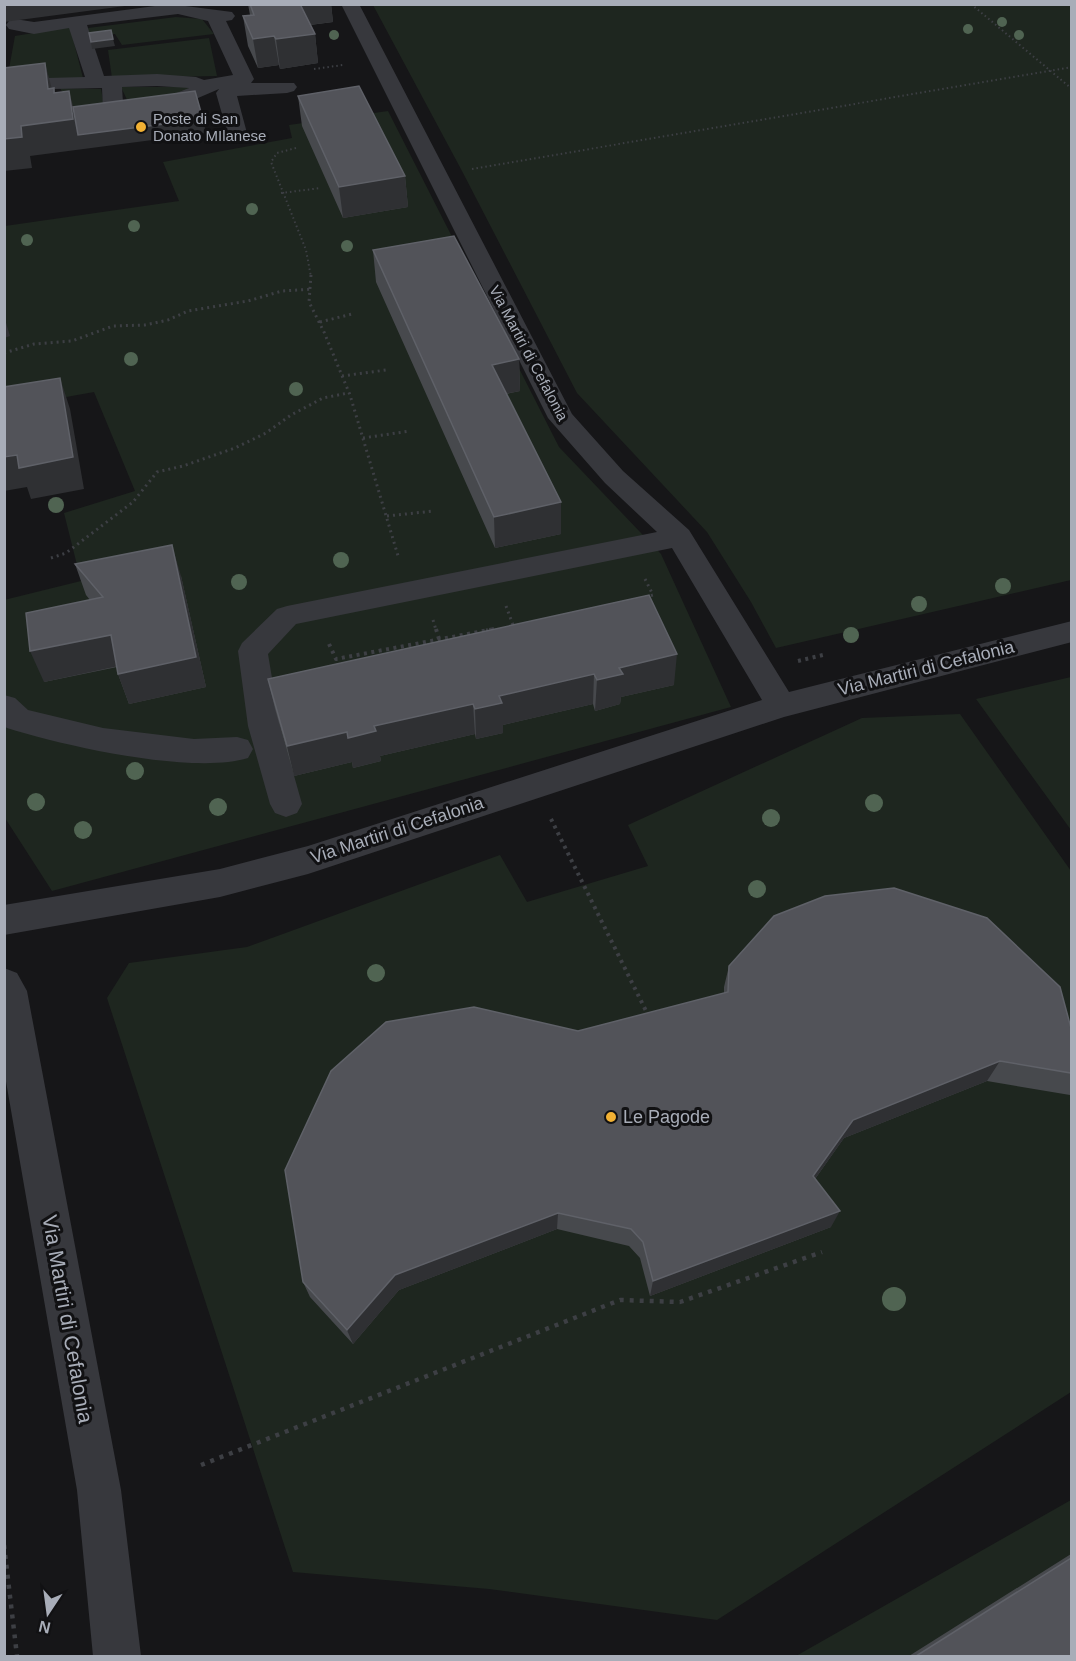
<svg xmlns="http://www.w3.org/2000/svg" width="1076" height="1661" viewBox="0 0 1076 1661" font-family="Arial,sans-serif">
<style>
.green{fill:#1e261f}
.lines{fill:none;stroke-linecap:round;stroke-linejoin:round}
.path-far3{stroke:#3d3f44;stroke-width:2;stroke-dasharray:1.5 3;stroke-linecap:butt}
.path-far2{stroke:#3d3f44;stroke-width:3;stroke-dasharray:2 4;stroke-linecap:butt}
.path-far1{stroke:#3d3f44;stroke-width:4;stroke-dasharray:3 4.5;stroke-linecap:butt}
.path{stroke:#3d3f44;stroke-width:4.5;stroke-dasharray:4 6;stroke-linecap:butt}
.minor{fill:#37383d;fill-rule:evenodd}
.tree{fill:#506452}
.wall{fill:#47494d}
.shaded-wall{fill:#2f3033}
.building{fill:#525359;stroke:#5f6168;stroke-width:1.5}
.poi-dot{fill:#f2b134;stroke:#111113;stroke-width:2}
.labels{text-anchor:middle;dominant-baseline:central;stroke-width:6;stroke-linejoin:round;paint-order:stroke}
.far-poi-label{font-size:15px;fill:#a8adb8;stroke:#111113;text-anchor:start}
.far-street-label{font-size:15px;fill:#a8adb8;stroke:#111113}
.street-label{font-size:18px;fill:#a8adb8;stroke:#111113}
.poi-label{font-size:18px;fill:#a8adb8;stroke:#111113;text-anchor:start}
.near-street-label{font-size:21px;fill:#a8adb8;stroke:#111113}
</style>
<rect width="100%" height="100%" fill="#161618"/>
<path class="green" d="M373,5H1071V580L776,648L751,602L707,532L577,393L462,171Z
M176,17L202,19L214,34L122,45L115,34L90,37L88,28Z
M70,27L83,78L7,80L15,36Z
M209,38L217,76L112,78L108,50Z
M121,87H189L182,97L129,104Z
M60,88L101,89L104,106L72,110Z
M388,111L559,447L661,554L731,707L52,891L5,818L4,600L81,581L64,513L135,491L94,392L5,408V226L179,201L163,162L292,138L289,125Z
M1071,677H1072L1071,830L976,699Z
M960,714L1071,871V1392L717,1620L489,1589L293,1572L107,998L129,963L247,947L500,855L527,902L648,866L628,825L862,718Z
M1071,1500V1656H796Z"/>
<g class="lines">
<path class="path-far3" d="M971,4L1072,89
M314,69L343,65
M296,148L277,153L271,162L306,250L311,277
M472,169L1072,67
M281,193L321,188"/>
<path class="path-far2" d="M311,275L309,302L324,332L350,395L399,559
M320,322L352,314
M4,353L34,344L72,341L113,326L145,325L168,320L188,311L248,301L282,291L313,289
M342,376L386,370
M363,438L410,431
M387,516L434,511
M51,558L66,553L133,502L157,472L183,466L235,448L266,433L291,415L323,398L348,393
M645,579L653,595L646,597
M506,606L513,625
M433,620L436,630
M486,630L497,628"/>
<path class="path-far1" d="M436,629L439,639
M329,644L336,659L494,629
M798,661L823,655
M551,819L649,1017"/>
<path class="path" d="M201,1465L620,1300L680,1302L822,1252
M4,1545L17,1656"/>
<path class="minor" d="M170,4L232,12L235,16L232,20L226,21L254,79L251,83H294L297,87L294,91L287,93L237,96L247,133L244,137L228,140L221,138L218,134L221,130L226,128L216,93L219,89L184,104L113,116L106,114L103,110L102,88L4,90V80L9,79L85,77L69,28L34,34L9,29L6,25L9,21L15,19L34,22ZM178,14L208,21L233,75L204,80L196,77L157,74L104,76L87,25ZM157,86L189,88L174,94L123,103L122,87Z
M341,4H359L572,414L623,471L689,530L789,692L1072,621V642L784,717L308,874L220,897L4,935V905L220,869L308,846L762,700L672,548L296,624L268,654L280,726L302,804L297,813L286,817L275,813L270,804L248,726L238,651L242,643L277,609L287,606L657,532L605,483L548,418Z
M4,695L15,698L28,710L103,728L194,739L237,737L248,740L253,749L248,758C193,775 64,746 7,728L4,726Z
M4,968L17,973L27,991L121,1490L141,1656H93L77,1490L4,1070Z"/>
</g>
<g class="tree">
<circle cx="1002" cy="22" r="5"/>
<circle cx="968" cy="29" r="5"/>
<circle cx="334" cy="35" r="5"/>
<circle cx="1019" cy="35" r="5"/>
<circle cx="252" cy="209" r="6"/>
<circle cx="134" cy="226" r="6"/>
<circle cx="27" cy="240" r="6"/>
<circle cx="347" cy="246" r="6"/>
<circle cx="131" cy="359" r="7"/>
<circle cx="296" cy="389" r="7"/>
<circle cx="56" cy="505" r="8"/>
<circle cx="341" cy="560" r="8"/>
<circle cx="239" cy="582" r="8"/>
<circle cx="1003" cy="586" r="8"/>
<circle cx="919" cy="604" r="8"/>
<circle cx="851" cy="635" r="8"/>
<circle cx="135" cy="771" r="9"/>
<circle cx="36" cy="802" r="9"/>
<circle cx="874" cy="803" r="9"/>
<circle cx="218" cy="807" r="9"/>
<circle cx="771" cy="818" r="9"/>
<circle cx="83" cy="830" r="9"/>
<circle cx="757" cy="889" r="9"/>
<circle cx="376" cy="973" r="9"/>
<circle cx="894" cy="1299" r="12"/>
</g>
<path class="wall" d="M248,4H331L333,22L310,25L315,34L318,63L280,69L279,65L258,68L248,46L243,16L250,15Z
M298,96L405,176L408,207L343,218L302,126Z
M373,250L519,359L520,391L506,394L561,534L495,548L376,282Z
M75,564L181,576L206,687L129,704L118,674L117,667L44,682L90,600L86,595Z
M649,595L674,685L621,697L620,704L595,711L593,704L503,725V733L476,739L475,734L380,756L381,761L353,768L352,762L294,776L275,709L268,679Z
M729,966L1071,1028V1093L1070,1095L987,1081L844,1138L815,1179L831,1227L650,1296L640,1258L629,1246L557,1229L399,1290L353,1344L310,1297L303,1282L578,1031L724,993V987Z
M1071,1554V1656H909Z"/>
<path class="shaded-wall" d="M4,4H140L4,22Z
M298,4H331L333,22L301,26Z
M315,34L318,63L280,69L276,39Z
M274,36L279,65L258,68L253,39Z
M113,39L115,46L92,49L91,42Z
M45,63L53,93L48,89Z
M54,88L63,120L69,91L77,121L203,119L206,133L30,156L32,168L4,171V139L21,126L54,93Z
M405,176L408,207L343,218L339,187Z
M4,316L10,336L4,338Z
M519,359L520,391L493,396L492,365Z
M60,378L70,409L84,489L31,499L27,487L4,491V457L17,455Z
M561,502V534L495,548L494,517Z
M172,545L181,576L206,687L129,704L118,674Z
M111,635L123,665L44,682L30,651Z
M677,654L674,685L621,697L620,704L595,711L597,680L619,668Z
M594,674L593,704L503,725V733L476,739L475,709L499,696Z
M473,704L475,734L380,756L381,761L353,768L348,738L374,726Z
M347,732L352,762L294,776L287,746Z
M1000,1061L987,1081L844,1138L805,1193L813,1176L853,1120Z
M840,1211L831,1227L650,1296L653,1281Z
M558,1213L557,1229L399,1290L353,1344L347,1330L395,1275Z"/>
<path class="building" d="M250,4H300L315,34L276,39L274,36L253,39L243,16L254,15Z
M111,30L113,39L91,42L89,33Z
M45,63L48,89L54,88V93L69,91L73,119L21,126L22,137L4,139V68Z
M359,86L405,176L339,187L298,96Z
M195,91L203,119L78,135L73,107Z
M454,236L519,359L492,365L561,502L494,517L373,250Z
M60,378L73,457L19,468L17,455L4,457V387Z
M172,545L196,657L118,674L111,635L30,651L26,613L103,597L75,564Z
M649,595L677,654L619,668L623,674L597,680L594,674L499,696L502,703L475,709L473,704L374,726L376,731L348,738L347,732L287,746L268,679Z
M894,888L987,918L1060,987L1071,1028V1073L1000,1061L853,1120L813,1176L840,1211L653,1281L643,1242L631,1229L558,1213L395,1275L347,1330L303,1282L285,1170L331,1071L386,1022L474,1007L578,1031L728,992L729,966L774,916L825,896Z
M1071,1558V1656H916Z"/>
<g class="poi-dot">
<circle cx="141" cy="127" r="6"/>
<circle cx="611" cy="1117" r="6"/>
</g>
<g class="labels">
<g class="far-poi-label">
<text x="153" y="118">Poste di San<tspan x="153" dy="17">Donato MIlanese</tspan></text>
</g>
<g class="far-street-label">
<text transform="translate(529 353) rotate(62)">Via Martiri di Cefalonia</text>
</g>
<g class="street-label">
<text transform="translate(926 668) rotate(-14)">Via Martiri di Cefalonia</text>
<text transform="translate(397 830) rotate(-18)">Via Martiri di Cefalonia</text>
</g>
<g class="poi-label">
<text x="623" y="1117">Le Pagode</text>
</g>
<g class="near-street-label">
<text transform="translate(68 1319) rotate(80)">Via Martiri di Cefalonia</text>
</g>
</g>
<rect width="1076" height="1661" fill="none" stroke="#a8adb8" stroke-width="12"/>
<g transform="translate(48 1613) rotate(193)" stroke="#111113" stroke-width="4.5" paint-order="stroke">
<path d="M0-4.5L10 22L0 15L-10 22Z" fill="#a8adb8"/>
<text y="-9" font-size="16" font-weight="bold" text-anchor="middle" fill="#a8adb8">N</text>
</g>
</svg>
